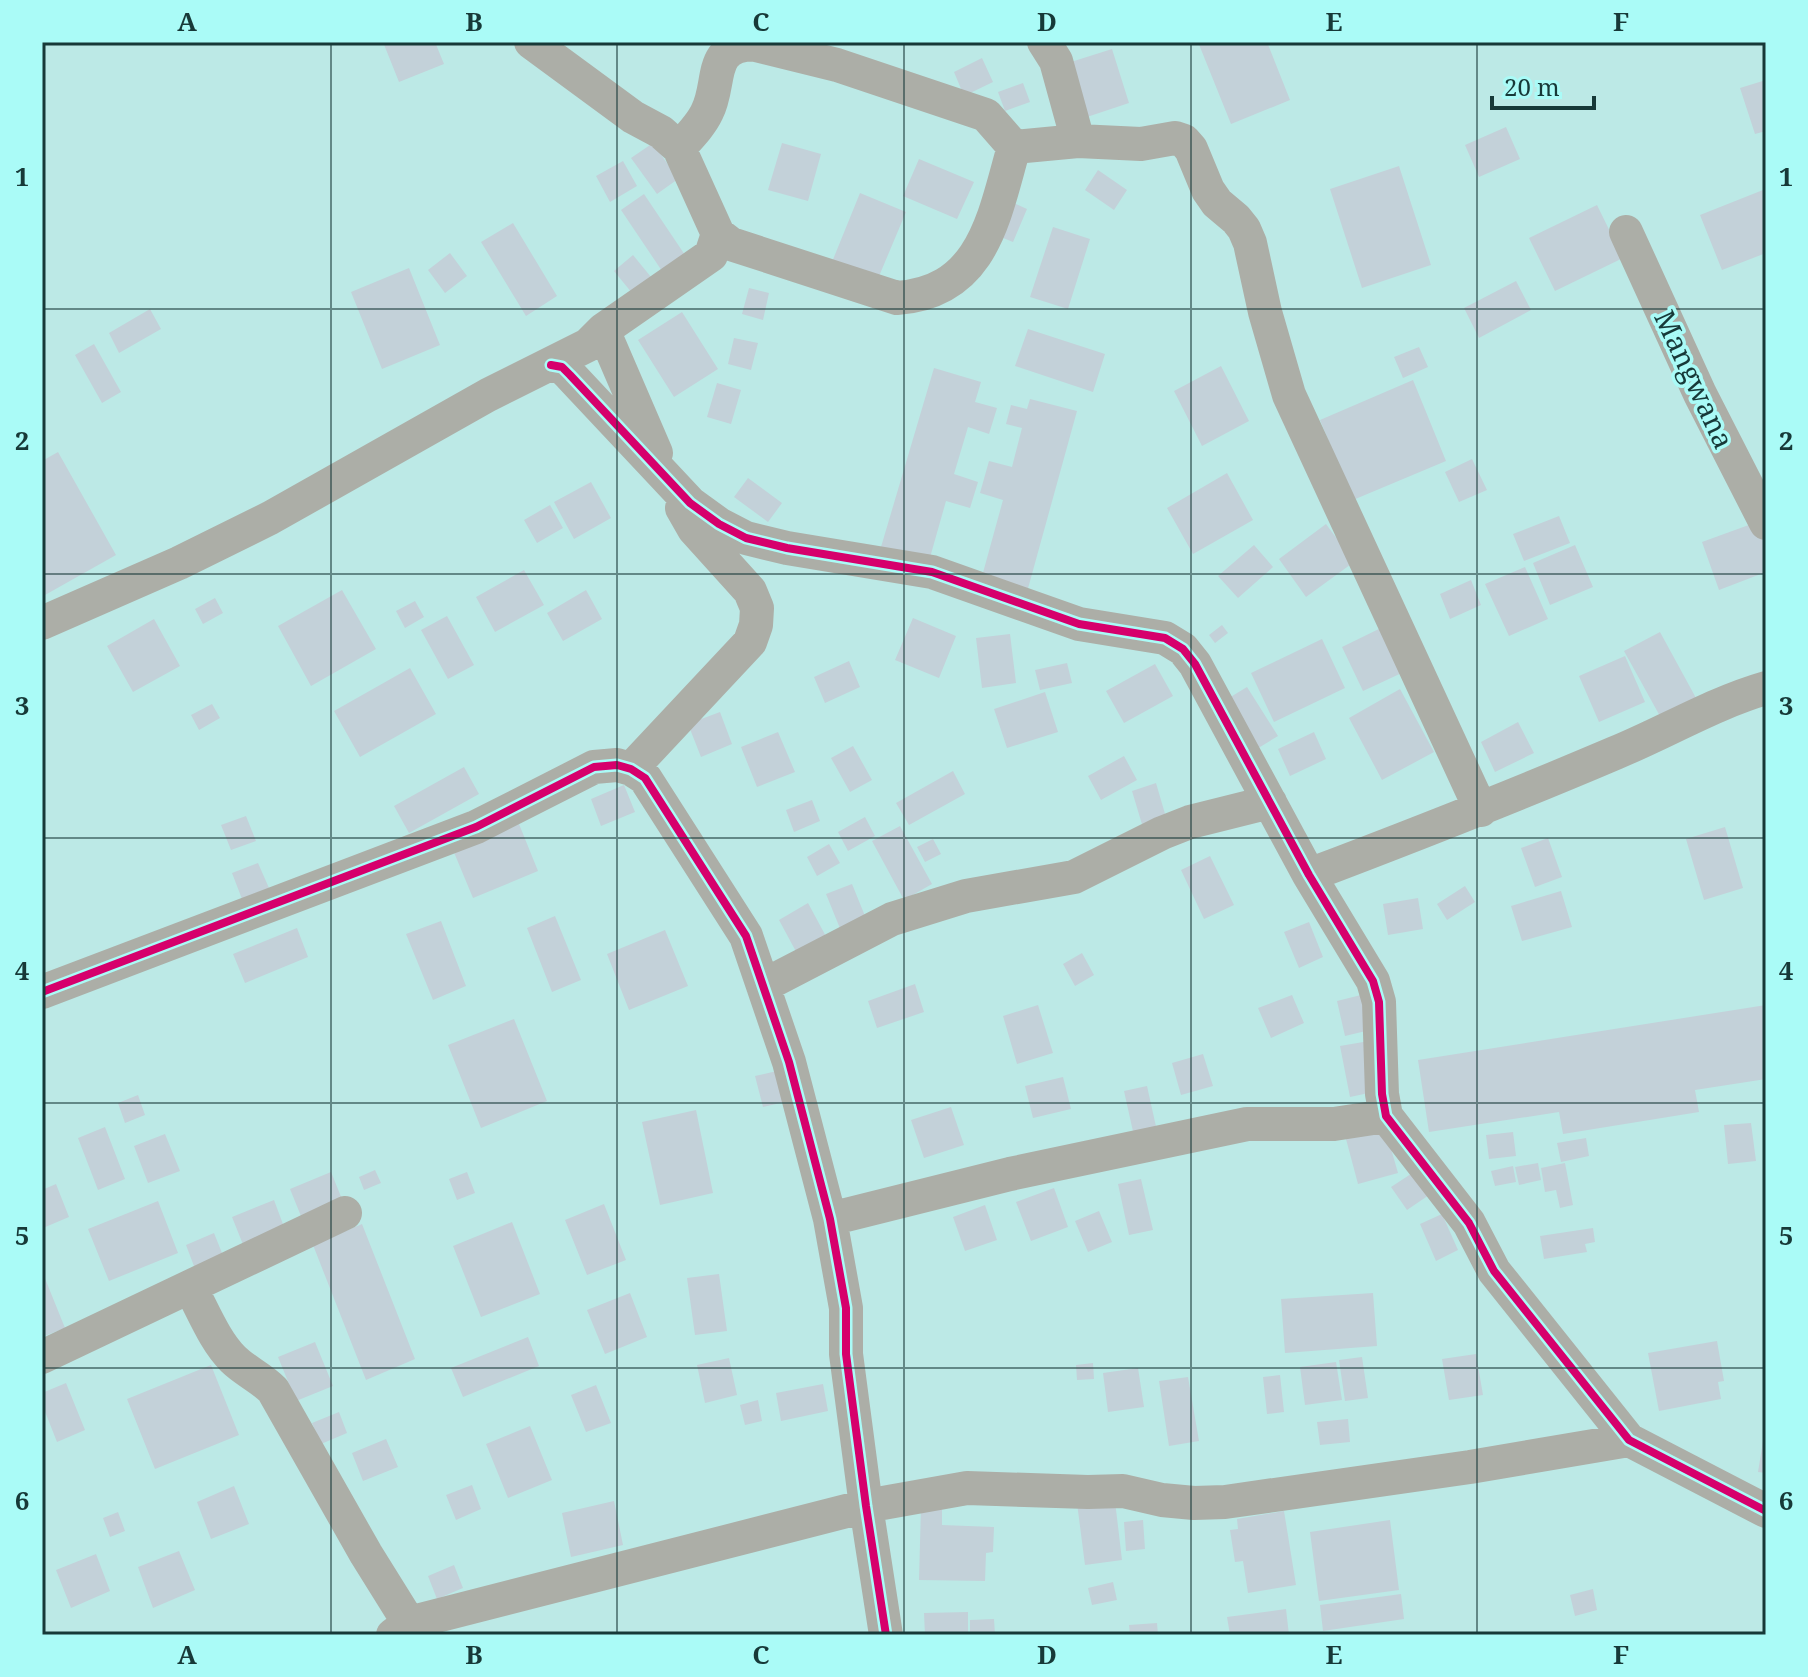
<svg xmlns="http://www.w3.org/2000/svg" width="1808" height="1677" viewBox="0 0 1808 1677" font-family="'Noto Serif',serif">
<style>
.building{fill:#c3d1d9}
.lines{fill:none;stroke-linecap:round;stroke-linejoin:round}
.minor{stroke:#acaea7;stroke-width:34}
.cycleway-casing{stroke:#aafbf7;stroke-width:13}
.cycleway{stroke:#d6006c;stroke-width:8}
.grid{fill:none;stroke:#173938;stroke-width:2;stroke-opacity:0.55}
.labels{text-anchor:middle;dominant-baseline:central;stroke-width:7;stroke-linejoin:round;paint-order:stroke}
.street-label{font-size:28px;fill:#173938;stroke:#aafbf7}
.neatline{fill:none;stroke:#173938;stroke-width:3}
.grid-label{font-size:26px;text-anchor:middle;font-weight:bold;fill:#173938}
</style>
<rect width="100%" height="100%" fill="#bce9e6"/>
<path class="building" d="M383,42H435L444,64L399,82Z
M1198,42H1267L1290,100L1231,124Z
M1112,49L1129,103L1087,117L1071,62Z
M982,58L993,82L964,96L954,72Z
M1766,80V131L1755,134L1740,88Z
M1023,83L1030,102L1005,111L998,92Z
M1506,127L1520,159L1479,177L1465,145Z
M653,143L678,179L657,194L631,158Z
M782,143L821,154L808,201L768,190Z
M919,159L974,182L957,219L903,196Z
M623,161L637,186L610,202L596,176Z
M1399,166L1431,265L1362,288L1330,189Z
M1098,170L1127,190L1114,210L1085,190Z
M1763,190L1766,197V253L1722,270L1700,215Z
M860,193L906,212L877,281L832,262Z
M644,194L687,258L664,274L621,210Z
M1005,199L1027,209L1013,242L991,233Z
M1597,205L1623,258L1555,291L1529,238Z
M513,223L557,296L526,316L481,242Z
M1053,227L1090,239L1068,309L1030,297Z
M450,253L467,276L445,293L428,270Z
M633,255L651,277L632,293L614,271Z
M409,268L440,345L382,369L351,292Z
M1516,281L1531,310L1479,338L1464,308Z
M749,288L769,293L763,320L742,314Z
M150,309L161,329L119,353L109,333Z
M682,312L718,369L674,397L638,340Z
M1028,329L1105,354L1093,392L1015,366Z
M734,338L758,343L751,370L728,364Z
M94,344L121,392L102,403L75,355Z
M1419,347L1428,367L1403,378L1394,357Z
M1221,366L1249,421L1202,446L1174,391Z
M934,368L981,382L975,402L997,408L989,434L968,427L954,474L978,482L970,508L946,501L929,561L881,547Z
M1413,380L1446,461L1353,500L1320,420Z
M717,383L741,390L731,424L707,417Z
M1030,399L1077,411L1027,592L981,580L1003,500L980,493L989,461L1012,467L1022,428L1006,424L1011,405L1027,409Z
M58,452L116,555L45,595L42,589V461Z
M1472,459L1487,490L1459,502L1445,472Z
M1227,473L1253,520L1193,554L1167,508Z
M748,478L782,503L768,522L734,497Z
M591,482L611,518L574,539L554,502Z
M550,505L563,528L537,543L524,520Z
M1559,516L1570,543L1524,561L1513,534Z
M1757,522L1766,547V572L1719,590L1702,542Z
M1326,524L1354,562L1306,597L1279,559Z
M1254,545L1273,567L1238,598L1218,576Z
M1575,545L1593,587L1550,605L1533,563Z
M1525,567L1548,619L1509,636L1485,584Z
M524,570L544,605L495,632L476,597Z
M1471,580L1481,605L1450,619L1440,594Z
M342,590L376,649L311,686L278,626Z
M586,590L602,619L563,641L547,613Z
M215,598L223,613L203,624L195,609Z
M415,601L424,617L405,628L396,611Z
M447,616L474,665L448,679L421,630Z
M913,618L956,636L939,678L895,660Z
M154,619L180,666L133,692L107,646Z
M1222,625L1228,633L1215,643L1209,635Z
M1385,626L1406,671L1363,691L1342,647Z
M1660,632L1696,698L1661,718L1624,651Z
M1010,634L1016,683L982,688L976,638Z
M1322,639L1345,688L1274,722L1251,673Z
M1625,656L1645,702L1599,722L1579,676Z
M849,661L860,687L825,703L814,677Z
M1067,663L1072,683L1040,690L1035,670Z
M1155,664L1173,696L1124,723L1106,691Z
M410,668L436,714L360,757L334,711Z
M1247,687L1278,736L1255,750L1224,701Z
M1400,689L1434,752L1382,780L1349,718Z
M1045,692L1058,732L1007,748L994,709Z
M212,704L220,718L199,730L191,715Z
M720,712L732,744L701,757L688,724Z
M1518,722L1534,753L1495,772L1481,742Z
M778,732L795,772L757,787L741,747Z
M1314,732L1326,759L1290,776L1278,749Z
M853,746L872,780L850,792L831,758Z
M1124,756L1137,780L1101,800L1088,776Z
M464,767L479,794L409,833L394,806Z
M953,771L965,794L909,825L896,803Z
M1156,783L1168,824L1144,831L1132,791Z
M624,785L635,812L601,826L591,799Z
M812,800L820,821L794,832L786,810Z
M246,816L256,841L231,850L221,825Z
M865,817L875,836L848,851L838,832Z
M519,824L538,871L473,898L453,850Z
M900,826L932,884L904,900L872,841Z
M1725,827L1743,888L1704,900L1686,839Z
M1548,838L1562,877L1535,887L1521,848Z
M933,839L941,854L925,862L917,847Z
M829,844L840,863L817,876L807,857Z
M1210,856L1234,905L1204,919L1181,870Z
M258,863L269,888L242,899L232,873Z
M852,884L874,938L848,948L826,894Z
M1465,886L1475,902L1447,920L1437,904Z
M1561,891L1572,927L1522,941L1511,906Z
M1418,898L1423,929L1388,935L1383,904Z
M808,903L829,942L800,959L779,920Z
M555,916L581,980L552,992L527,928Z
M441,921L466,986L433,1000L406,934Z
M1309,922L1323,957L1299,968L1284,932Z
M297,928L308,957L245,983L233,954Z
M665,930L688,986L629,1010L607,954Z
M1082,953L1094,975L1075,986L1063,964Z
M915,984L924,1012L877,1028L868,1001Z
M1292,995L1304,1023L1271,1038L1258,1008Z
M1361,995L1370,1030L1345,1036L1337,1001Z
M1038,1005L1053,1053L1017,1064L1003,1016Z
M1766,1005V1079L1695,1090L1699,1112L1563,1134L1559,1112L1429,1132L1418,1060Z
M514,1019L547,1101L481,1128L448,1045Z
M1369,1041L1378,1091L1350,1097L1340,1046Z
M1203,1054L1213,1086L1181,1095L1172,1063Z
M781,1070L789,1101L763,1107L755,1076Z
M1063,1077L1071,1109L1033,1118L1025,1086Z
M1147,1086L1157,1131L1134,1136L1124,1091Z
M138,1095L145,1115L125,1123L118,1103Z
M951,1107L964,1145L924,1158L911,1120Z
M696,1110L713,1193L660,1205L642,1122Z
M1751,1123L1756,1161L1728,1164L1724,1125Z
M105,1127L125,1179L98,1190L78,1138Z
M1385,1128L1398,1173L1358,1184L1346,1139Z
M1513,1132L1516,1156L1489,1159L1486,1135Z
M165,1134L180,1171L148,1183L134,1146Z
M1586,1138L1589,1156L1561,1162L1557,1143Z
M1538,1163L1541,1180L1519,1185L1515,1167Z
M1565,1163L1573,1205L1560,1208L1556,1190L1545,1192L1541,1168Z
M1513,1166L1516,1182L1495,1186L1491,1171Z
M375,1170L381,1183L364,1190L359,1177Z
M331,1172L344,1204L303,1221L290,1189Z
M467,1172L475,1193L457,1200L449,1179Z
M1414,1172L1429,1195L1407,1210L1391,1187Z
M1141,1179L1153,1230L1129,1235L1118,1184Z
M56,1184L69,1217L43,1228L42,1190Z
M1054,1188L1068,1227L1031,1241L1016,1202Z
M274,1200L287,1235L246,1252L232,1217Z
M158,1201L178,1253L109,1281L88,1229Z
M604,1204L626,1260L587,1275L565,1220Z
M985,1205L997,1240L965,1251L953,1217Z
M1099,1211L1112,1242L1088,1252L1075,1221Z
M1442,1214L1458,1250L1436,1261L1420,1224Z
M512,1222L540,1294L481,1317L453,1246Z
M362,1224L415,1359L366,1380L313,1245Z
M1593,1228L1595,1242L1585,1244L1587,1252L1544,1259L1540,1236Z
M214,1233L226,1263L197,1274L186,1245Z
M42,1271L65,1328L42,1337Z
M719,1274L727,1331L695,1335L687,1278Z
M630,1293L647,1337L605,1354L587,1310Z
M1373,1293L1377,1346L1285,1353L1281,1299Z
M528,1337L539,1366L463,1397L451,1368Z
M1717,1341L1724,1381L1718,1382L1721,1399L1659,1411L1648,1353Z
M315,1342L333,1386L296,1401L278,1357Z
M1476,1354L1483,1395L1449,1400L1442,1359Z
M1362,1357L1368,1398L1345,1401L1339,1360Z
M729,1358L737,1395L705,1403L697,1365Z
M1336,1362L1342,1400L1305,1405L1300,1367Z
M1093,1363L1094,1379L1077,1380L1076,1365Z
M211,1365L239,1435L155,1469L127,1399Z
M1138,1368L1144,1407L1108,1412L1103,1373Z
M1280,1375L1284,1412L1267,1414L1263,1377Z
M1188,1377L1199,1441L1169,1446L1159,1381Z
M66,1383L85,1430L57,1442L42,1404V1393Z
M823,1384L828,1411L781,1421L776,1393Z
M596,1385L611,1423L586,1432L571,1395Z
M758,1400L762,1421L745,1425L740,1405Z
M339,1412L347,1433L321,1444L312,1423Z
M1348,1419L1350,1442L1320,1445L1317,1422Z
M530,1426L552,1480L508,1498L486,1444Z
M1764,1435H1766V1473L1758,1472Z
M386,1439L398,1467L363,1481L352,1453Z
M472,1485L481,1509L456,1520L446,1495Z
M234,1486L249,1524L211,1539L197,1502Z
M614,1501L623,1545L571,1557L562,1513Z
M1115,1501L1122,1560L1085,1565L1077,1503Z
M921,1506H942V1525L994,1527L993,1552L986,1553L985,1581L919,1580Z
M1284,1511L1296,1585L1248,1593L1243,1561L1235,1562L1230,1530L1238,1529L1237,1519Z
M118,1512L125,1531L110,1537L103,1518Z
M1143,1520L1145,1549L1126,1551L1124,1522Z
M1390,1520L1399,1590L1319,1601L1310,1532Z
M179,1551L195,1590L153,1608L138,1567Z
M96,1554L110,1591L71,1608L56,1570Z
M454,1565L463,1588L437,1599L428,1576Z
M1113,1582L1117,1600L1092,1605L1088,1588Z
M1593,1589L1597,1610L1575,1616L1570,1595Z
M1401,1594L1404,1619L1323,1631L1320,1605Z
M1286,1609L1289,1635H1230L1227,1617Z
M968,1612V1635H925L924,1613Z
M994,1619L995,1635H970V1620Z
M1157,1623L1158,1635H1130L1129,1625Z"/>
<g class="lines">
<path class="minor" d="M531,42L633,117L661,132L679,148L718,234L731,244L897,298C984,292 994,216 1014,147
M1044,42L1056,61L1078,141
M1014,147L1078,141L1141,144L1175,138L1184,141L1191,149L1208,190L1217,203L1236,219L1244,229L1250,243L1265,312L1289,395L1481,810
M679,148C689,137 701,125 707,112C722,83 707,47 752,44L837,65L986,115L1014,147
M1626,232L1700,394L1766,523
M603,330L656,453
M551,365L562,367L570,375L690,503L719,524L746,538L787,548L932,572L1079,624L1165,638L1183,649L1195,664L1309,875L1373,981L1379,1002L1382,1094L1386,1116L1469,1223L1494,1271L1629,1440L1766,1511
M42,623L179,563L270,518L488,395L588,345L603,330L711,255L718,234
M631,769L750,642L756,625L757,608L750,591L694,529L682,508
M1309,875C1412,836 1514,796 1615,753C1666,732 1714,703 1766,688
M763,986L892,919L966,896L1074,877L1162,833L1190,822L1270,802
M42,992L476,827L594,767L617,765L631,769L645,778L746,936L789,1062L830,1219L846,1308V1354L866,1506L886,1635
M830,1219L1010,1174L1247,1124H1334L1386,1116
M190,1287C203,1310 214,1340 233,1359C245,1371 260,1377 273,1390L366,1554L409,1623
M42,1357L345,1213
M393,1635L409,1623L866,1506L967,1488L1088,1492L1123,1491L1162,1500L1194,1503L1225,1502L1470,1467L1629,1440"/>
<g class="cycleway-casing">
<path id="cycleway" d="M551,365L562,367L570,375L690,503L719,524L746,538L787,548L932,572L1079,624L1165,638L1183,649L1195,664L1309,875L1373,981L1379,1002L1382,1094L1386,1116L1469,1223L1494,1271L1629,1440L1766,1511
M42,992L476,827L594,767L617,765L631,769L645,778L746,936L789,1062L830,1219L846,1308V1354L866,1506L886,1635"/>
</g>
<use href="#cycleway" class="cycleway"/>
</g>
<path class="grid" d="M331,42V1635M617,42V1635M904,42V1635M1191,42V1635M1477,42V1635M42,309H1766M42,574H1766M42,838H1766M42,1103H1766M42,1368H1766"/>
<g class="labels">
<g class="street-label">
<text transform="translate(1695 379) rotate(65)">Mangwana</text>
</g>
</g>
<rect width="1808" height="1677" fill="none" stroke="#aafbf7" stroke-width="88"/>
<path d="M1492 96v12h102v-12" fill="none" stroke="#173938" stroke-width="4"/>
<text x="1504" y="96" font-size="24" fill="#173938" stroke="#aafbf7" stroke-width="6" paint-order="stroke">20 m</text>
<rect x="44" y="44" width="1720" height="1589" class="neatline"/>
<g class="grid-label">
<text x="187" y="31">A</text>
<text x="474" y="31">B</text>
<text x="761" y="31">C</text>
<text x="1047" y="31">D</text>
<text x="1334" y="31">E</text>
<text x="1621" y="31">F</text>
<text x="22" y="186">1</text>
<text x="1786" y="186">1</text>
<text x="22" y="450">2</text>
<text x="1786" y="450">2</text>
<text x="22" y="715">3</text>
<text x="1786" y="715">3</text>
<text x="22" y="980">4</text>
<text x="1786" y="980">4</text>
<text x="22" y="1245">5</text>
<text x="1786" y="1245">5</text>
<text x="22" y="1510">6</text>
<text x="1786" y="1510">6</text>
<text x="187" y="1664">A</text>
<text x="474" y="1664">B</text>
<text x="761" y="1664">C</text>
<text x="1047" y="1664">D</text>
<text x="1334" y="1664">E</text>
<text x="1621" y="1664">F</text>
</g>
</svg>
